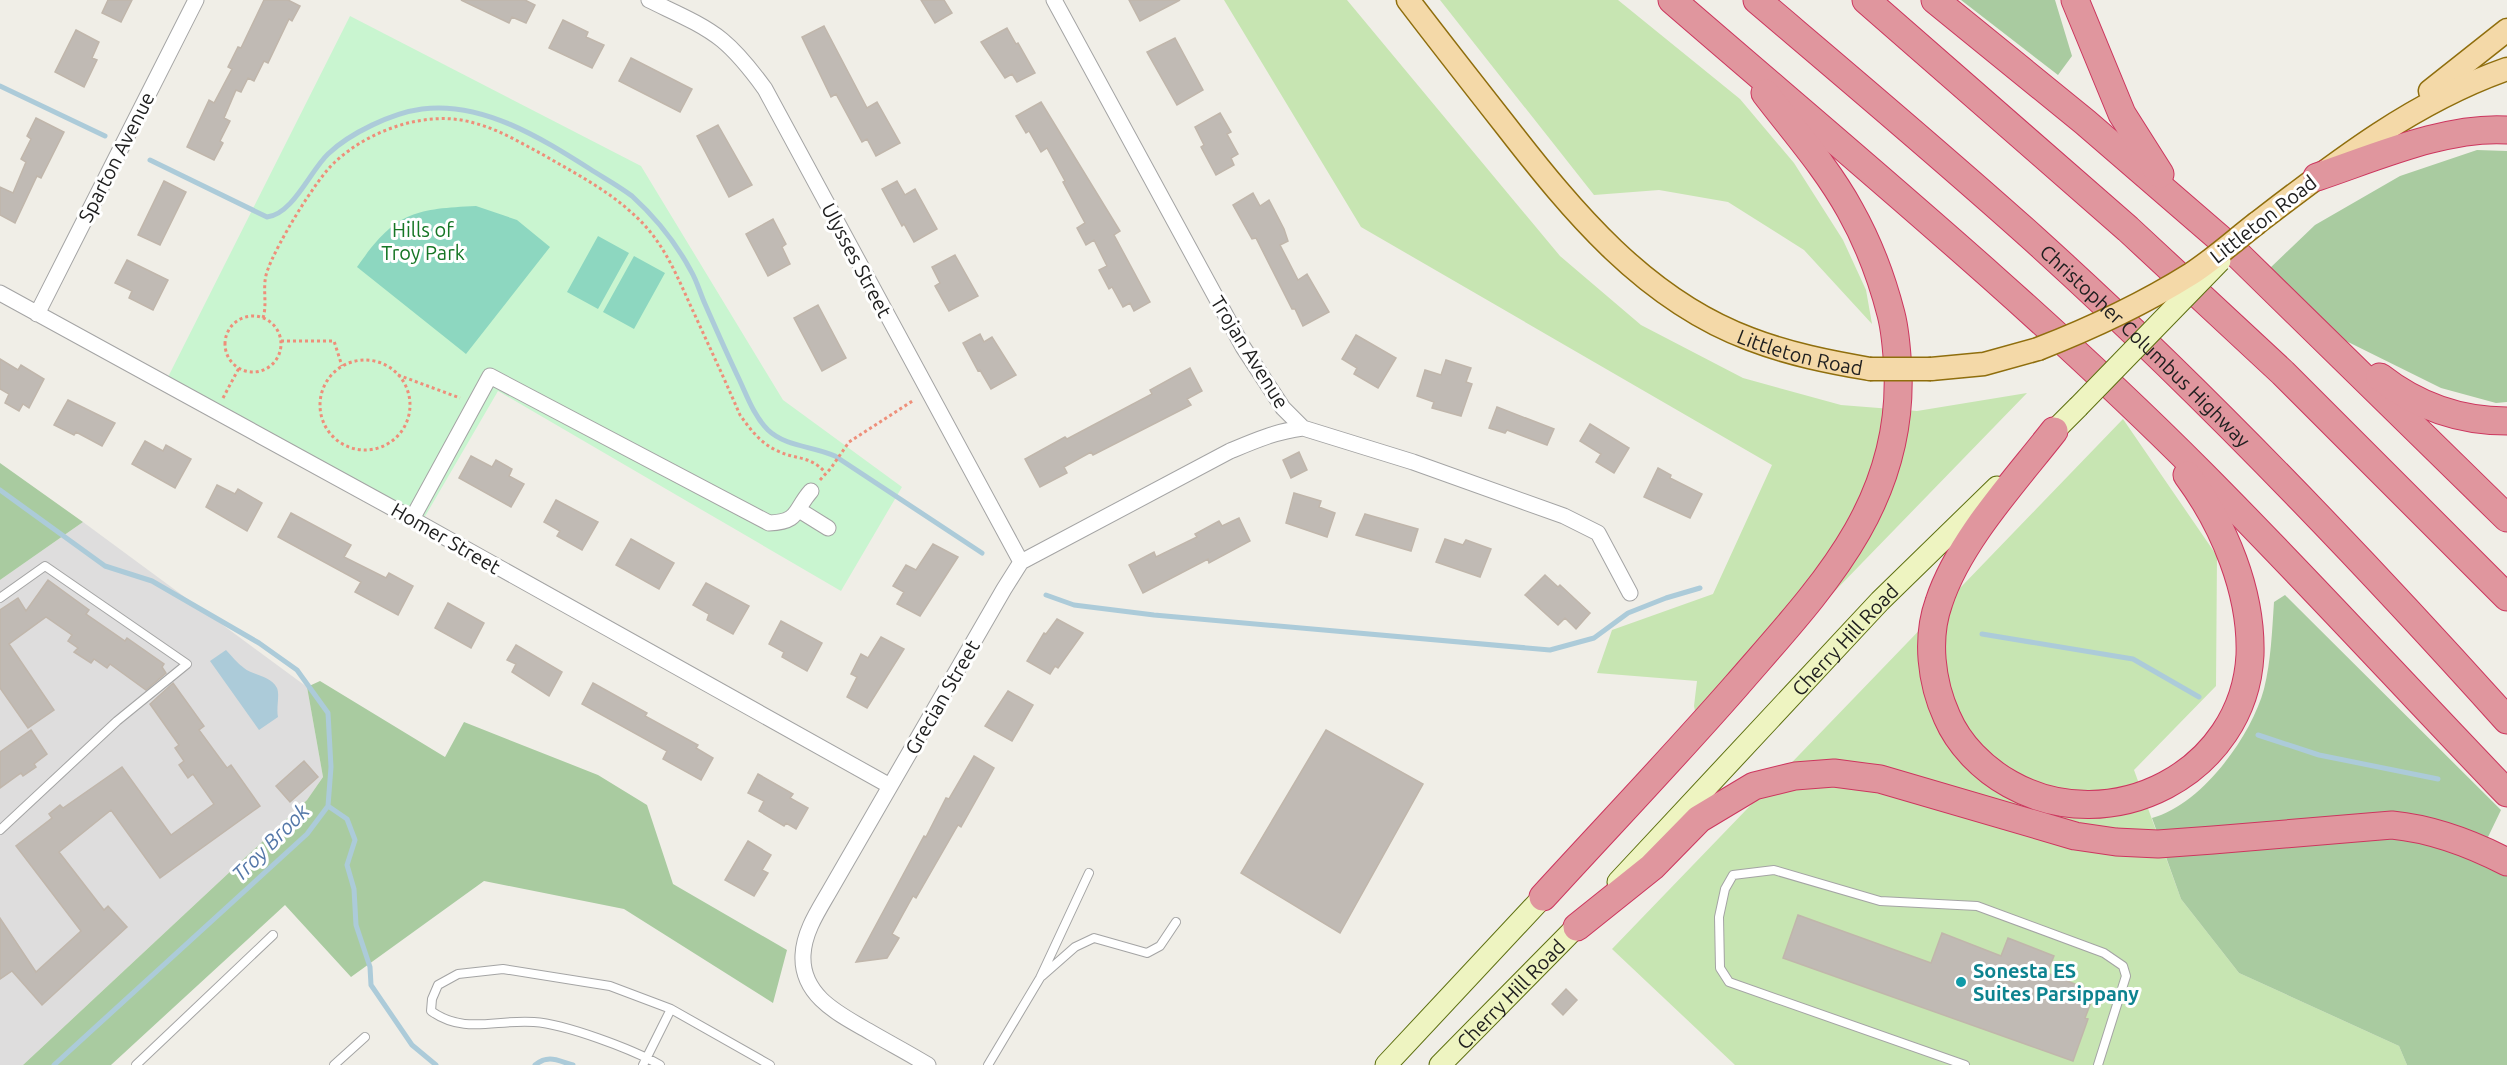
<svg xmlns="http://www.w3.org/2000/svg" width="2507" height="1065" viewBox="0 0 2507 1065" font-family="Ubuntu,sans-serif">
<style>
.residential{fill:#dedddd}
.grass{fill:#c7e5b2}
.forest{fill:#a9cba0}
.park{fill:#c9f5d0}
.pitch{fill:#8dd7c0}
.water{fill:#accbd9}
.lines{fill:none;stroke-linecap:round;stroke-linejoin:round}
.stream{stroke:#accbd9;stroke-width:5}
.building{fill:#c0bab4;stroke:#c0b6ab;stroke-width:1.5}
.lane-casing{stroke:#a4a4a4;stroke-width:10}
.street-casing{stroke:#a4a4a4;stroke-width:17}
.secondary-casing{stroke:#5d6f0f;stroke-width:23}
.primary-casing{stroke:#8f6e0d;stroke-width:25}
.highway-casing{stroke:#cc365e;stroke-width:29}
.path{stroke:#ee8f7a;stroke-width:3;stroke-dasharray:3 3;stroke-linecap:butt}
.lane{stroke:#fff;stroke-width:8}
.street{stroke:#fff;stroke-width:15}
.secondary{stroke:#eef4c1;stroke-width:21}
.primary{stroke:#f4d9a8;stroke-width:22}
.highway{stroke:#e0969e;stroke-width:27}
.secondary-bridge-casing{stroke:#5d6f0f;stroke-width:23;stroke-linecap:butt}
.primary-bridge-casing{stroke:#8f6e0d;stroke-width:25;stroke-linecap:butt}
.secondary-bridge{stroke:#eef4c1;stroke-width:21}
.primary-bridge{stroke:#f4d9a8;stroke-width:22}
.culture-dot{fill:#0f9aa8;stroke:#fff;stroke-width:2}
.labels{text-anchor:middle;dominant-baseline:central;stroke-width:6;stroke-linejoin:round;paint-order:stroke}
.street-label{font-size:20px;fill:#202020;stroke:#fff}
.park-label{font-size:20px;fill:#167625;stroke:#fff}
.culture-label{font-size:20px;font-weight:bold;fill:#0d838f;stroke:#fff;text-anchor:start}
.water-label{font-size:21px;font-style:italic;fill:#5477a8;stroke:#fff}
</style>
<rect width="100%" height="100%" fill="#f0eee7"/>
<path class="residential" d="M83,522L307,687L323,777L307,800L23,1065H0V580Z"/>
<path class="grass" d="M1224,0H1347L1560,256L1641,325L1743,378L1841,405L1917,411L2027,393L1699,731L1694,706L1697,681L1597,673L1612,630L1713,594L1772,465L1361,227Z
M1440,0H1618L1740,99L1794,163L1843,240L1866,290L1872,324L1804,250L1728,202L1659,190L1594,195Z
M2123,419L2217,556L2216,686L2134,770L2181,899L2239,973L2399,1046L2407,1065H1735L1612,949Z"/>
<path class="forest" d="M1961,0H2055L2072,56L2058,75Z
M2477,150L2507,151V402L2496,403L2441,388L2340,338L2269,269L2315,225L2400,176Z
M0,463L83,522L0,580Z
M2285,595L2501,810L2488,837L2507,856V1065H2407L2399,1046L2239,973L2181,899L2152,818C2201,805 2251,737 2264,689C2271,661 2272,632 2274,602Z
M320,681L445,757L464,722L598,775L647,805L673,884L787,950L773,1003L624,909L484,881L351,977L285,905L111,1065H23L307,800L323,777L307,687Z"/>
<path class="park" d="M350,16L641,166L783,400L902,487L841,591L498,391L420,525L165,383Z"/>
<path class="pitch" d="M476,206L517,220L550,247L466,354L357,267C395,213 412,209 476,206Z
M598,236L629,253L598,309L567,292Z
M634,256L665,273L634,329L603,312Z"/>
<path class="water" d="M226,650C232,656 237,663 244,668C254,676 270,675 277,688C280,695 276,708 278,717L259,730L210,661Z"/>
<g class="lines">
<path class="stream" d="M0,86L105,136
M150,160L267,217C293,214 310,171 328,154C350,133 392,113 422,109C482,101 541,138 590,169C604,178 619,186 632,196C655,217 676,243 691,271C697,281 700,293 705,304C716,329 727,354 739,379C747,396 754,416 768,430C786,447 813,446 835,456L982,553
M0,490L105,566L152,581L259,643L297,670L328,713L331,767L328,806L307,834L54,1065
M1046,595L1074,605L1154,615L1550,650L1594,638L1628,613L1666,598L1700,588
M1982,634L2133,659L2199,697
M2258,735L2319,755L2438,779
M328,806L347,819L355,840L347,865L354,889L356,925L370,967L371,985L412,1045L436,1065
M535,1065C549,1054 558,1061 573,1065"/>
</g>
<path class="building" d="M108,0H132L121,22L102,13Z
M264,0H288L300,6L292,21L289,19L268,63L264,61L254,81L248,78L241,92L236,90L224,118L230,121L220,141L223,143L214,160L187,147L209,100L214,103L232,69L228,67L238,47L241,48Z
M461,0H525L535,5L526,23L512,17L509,23Z
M921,0H944L952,13L935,23Z
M1129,0H1180L1140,21Z
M563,20L588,32L586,37L604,45L592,68L549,48Z
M824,26L867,108L877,102L900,143L876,156L867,139L862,142L836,94L831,97L802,37Z
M1007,28L1016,44L1018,43L1035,73L1017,82L1012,74L1005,78L981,42Z
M76,30L99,42L92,58L97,60L84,87L55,72Z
M1175,38L1203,90L1177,105L1147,52Z
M631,58L692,89L680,112L619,81Z
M1041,102L1120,231L1114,235L1150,302L1134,311L1130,303L1123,307L1112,287L1109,289L1099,270L1107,266L1094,240L1086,245L1077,228L1085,223L1063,182L1065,181L1047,148L1041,152L1029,131L1026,133L1016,116Z
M1220,113L1231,132L1227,134L1238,154L1231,158L1234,165L1216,175L1201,147L1204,145L1195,127Z
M36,118L64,132L41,178L37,176L15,223L0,215V187L13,193L26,162L21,159L31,139L27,136Z
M718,125L752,185L729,197L697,136Z
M164,181L186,192L160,245L138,235Z
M897,181L905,195L915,189L937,229L914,242L904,224L902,226L882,189Z
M1253,193L1260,206L1269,200L1284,229L1288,241L1280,245L1298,280L1307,274L1329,312L1303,326L1295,309H1292L1256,238L1252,239L1233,205Z
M773,219L786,244L782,247L790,264L768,276L746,234Z
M955,255L978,296L949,311L935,286L940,283L932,267Z
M127,260L168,280L153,310L129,298L132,291L115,283Z
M818,305L846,358L822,371L794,318Z
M980,334L984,342L992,337L1016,375L991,389L980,370L978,371L963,343Z
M1356,335L1396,358L1378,388L1354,374L1357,368L1342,359Z
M0,359L18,370L21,365L44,379L29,408L23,404L19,411L5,403L9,394L0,389Z
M1446,360L1471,368L1466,382L1472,384L1461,416L1432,408L1434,402L1417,396L1425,370L1441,375Z
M1190,368L1202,391L1187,399L1191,405L1093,455L1091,452L1064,467L1067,473L1040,487L1025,459L1065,437L1067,439L1152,394L1150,390Z
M68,400L115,423L102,446L76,432L74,435L54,425Z
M1497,407L1554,429L1547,445L1507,430L1505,433L1489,428Z
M1590,424L1629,448L1614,473L1596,462L1601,454L1580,441Z
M145,441L163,451L166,445L191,459L175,488L132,464Z
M1299,452L1307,470L1291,478L1283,460Z
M471,456L492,467L496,460L512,469L509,476L524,484L511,507L459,478Z
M1658,468L1671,475L1670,478L1702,494L1690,518L1644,497Z
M217,485L235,494L238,489L262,503L247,531L206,507Z
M1294,493L1321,501L1319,507L1335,513L1327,537L1286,523Z
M556,500L598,522L582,550L557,536L560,531L544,522Z
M291,513L351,545L344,557L386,578L389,573L413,586L398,615L355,592L361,582L278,537Z
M1365,514L1418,529L1411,551L1356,535Z
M1239,518L1250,541L1209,563L1208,559L1143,593L1129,565L1154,552L1156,557L1197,537L1195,534L1219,521L1222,526Z
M631,539L674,563L659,589L616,565Z
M1445,539L1463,545L1466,540L1491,549L1480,577L1436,562Z
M933,544L958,557L920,616L897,604L904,592L893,586L906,565L916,570Z
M1545,575L1558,587L1560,585L1590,613L1576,629L1565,618L1558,625L1525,595Z
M48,580L89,610L86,614L125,641L127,638L164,664L162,667L166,673L146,690L110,664L107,668L94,659L91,663L74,652L78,648L68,641L72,635L46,617L9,644L54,710L28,728L0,688V610L18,598L26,611Z
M706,583L749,606L733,634L707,620L709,614L693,605Z
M448,603L484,623L471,648L435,628Z
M1057,619L1083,633L1058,668L1055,666L1050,674L1027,661L1044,633L1046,634Z
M781,621L822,643L807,671L782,657L784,652L769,644Z
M881,637L904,649L867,708L847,697L857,677L851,674L861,654L868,658Z
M516,645L562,672L549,696L512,672L516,664L507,660Z
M173,683L204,726L199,730L227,768L231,765L260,806L160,878L111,810L59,852L104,910L108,906L127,927L42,1005L12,971L0,979V918L36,972L81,931L16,846L52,818L49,814L60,805L63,808L122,767L171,835L214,804L193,774L188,778L179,765L184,761L175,748L179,745L150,704Z
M593,683L647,713L645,716L698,745L696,748L713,758L701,780L663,759L667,751L582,704Z
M1008,691L1033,705L1012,741L985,726Z
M31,730L47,754L34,764L36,767L23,776L21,773L0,788V752Z
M1326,730L1423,784L1340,933L1241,873Z
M974,756L994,768L961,827L958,825L916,898L913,896L892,934L899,938L887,958L856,962L924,836L926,837L946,798L949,799Z
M304,761L318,777L290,802L276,786Z
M758,774L793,794L790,798L808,808L796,829L786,823L784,826L759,811L764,801L748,793Z
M748,841L771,855L762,870L768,873L754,896L725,880Z
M1798,915L1931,963L1942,933L2001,956L2008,938L2054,956L2047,973L2095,992L2085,1018L2088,1019L2073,1061L1783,958Z
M1566,989L1577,1000L1563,1015L1552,1004Z"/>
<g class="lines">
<g class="lane-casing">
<path id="lane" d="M0,598L45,566L187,664L117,721L0,830
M1042,976L1075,947L1094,938L1147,953L1160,946L1176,922
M136,1065L273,935
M334,1065L365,1037
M643,1065L671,1009
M660,1065C632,1049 565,1024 534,1022C495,1019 465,1035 431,1011L432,999L438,985L458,974L503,969L610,986L671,1009L770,1065
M988,1065L1040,978L1089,873
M1965,1065L1729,982L1720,968L1719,917L1725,889L1733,875L1774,870L1880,901L1977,906L2104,953L2123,966L2126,976L2098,1065"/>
</g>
<g class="street-casing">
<path id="street" d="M649,0C673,12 701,23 722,40C739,54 752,71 765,89L1021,562
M1054,0L1243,347L1283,408L1303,428L1413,462L1564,516L1598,533L1630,593
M0,293L396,510L890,786
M37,314L196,0
M799,510L828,528
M412,519L490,376L769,523C800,522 794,510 811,491
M928,1065C910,1054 891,1044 872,1033C841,1015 801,997 803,955C804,932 818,911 829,892L1004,589L1021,562L1230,451C1254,441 1277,431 1303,428"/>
</g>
<g class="secondary-casing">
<g id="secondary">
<path d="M2043,442L2078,407"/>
<path id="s1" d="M1618,882L1880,601L1997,487"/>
<path d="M1386,1065L1543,897"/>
<path id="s2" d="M1440,1065L1587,916"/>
</g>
</g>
<g class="primary-casing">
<g id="primary">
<path id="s3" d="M1408,0C1440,42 1473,84 1506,126C1572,211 1645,300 1750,339C1789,354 1829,362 1870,369"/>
<path d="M2430,91L2507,30"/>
<path d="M2257,223C2335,163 2413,102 2507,69"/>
<path d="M1931,369L1984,364L2038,349"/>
</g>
</g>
<g class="highway-casing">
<g id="highway">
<path d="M1672,0C1850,154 2032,304 2199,471C2304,576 2404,686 2507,793"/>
<path id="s4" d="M1757,0C1850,79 1944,158 2034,239C2201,390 2357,553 2507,720"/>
<path d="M1866,0L2128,229L2283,373L2507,597"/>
<path d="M1935,0L2085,122L2232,249L2507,518"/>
<path d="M2075,0L2122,114L2160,174"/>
<path d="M2317,177C2374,158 2446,126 2507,130"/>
<path d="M2380,377C2417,406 2461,421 2507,421"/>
<path d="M2054,431C2015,481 1959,541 1939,602C1926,638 1931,682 1947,717C1959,745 1983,769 2010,784C2111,841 2244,773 2250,655C2252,592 2224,525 2187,475"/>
<path d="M1543,897C1607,827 1673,758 1736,686C1818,591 1903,507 1898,372C1897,353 1896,333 1891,314C1882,279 1868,242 1850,210C1827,168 1794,131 1765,93"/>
<path d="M1577,927L1652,867L1699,819L1754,786L1795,776L1834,773L1880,779L2075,836L2116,842L2158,844L2213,840L2392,825C2433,829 2470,843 2507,862"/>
</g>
</g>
<path class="path" d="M225 344a28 28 0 1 1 56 0a28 28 0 1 1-56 0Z
M263,318C268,302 261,286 268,269C277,244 316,179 335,162C369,130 428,109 474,123C498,129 519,142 540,153C578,175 618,195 647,228C668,252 680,283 693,311C709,346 725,380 740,415C750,429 761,444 778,451C796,460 809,455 825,472
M281,341H334L342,366
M320 405a45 45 0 1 1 90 0a45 45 0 1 1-90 0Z
M398,375L460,398
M223,398L239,368
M820,480L831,468L849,442L914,400"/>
<use href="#lane" class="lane"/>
<use href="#street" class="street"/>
<use href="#secondary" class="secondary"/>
<use href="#primary" class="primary"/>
<use href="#highway" class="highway"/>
<g class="secondary-bridge-casing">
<path id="secondary-bridge" d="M2078,407L2220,261"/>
</g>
<g class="primary-bridge-casing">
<path id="primary-bridge" d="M2038,349C2092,328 2143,304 2191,274C2214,259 2235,240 2257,223
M1870,369H1931"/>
</g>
<use href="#secondary-bridge" class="secondary-bridge"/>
<use href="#primary-bridge" class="primary-bridge"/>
</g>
<circle class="culture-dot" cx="1961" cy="982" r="6"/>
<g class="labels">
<g class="street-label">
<text transform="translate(116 157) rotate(-63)">Sparton Avenue</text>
<text transform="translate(2263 219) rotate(-38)">Littleton Road</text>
<text transform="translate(857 260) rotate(62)">Ulysses Street</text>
<text stroke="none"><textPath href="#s4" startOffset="520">Christopher Columbus Highway</textPath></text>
<text stroke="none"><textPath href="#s3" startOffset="540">Littleton Road</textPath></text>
<text transform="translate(1250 352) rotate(58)">Trojan Avenue</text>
<text transform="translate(446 538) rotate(30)">Homer Street</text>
<text stroke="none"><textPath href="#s1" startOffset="332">Cherry Hill Road</textPath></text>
<text transform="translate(942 697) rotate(-60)">Grecian Street</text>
<text stroke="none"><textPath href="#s2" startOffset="100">Cherry Hill Road</textPath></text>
</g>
<g class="park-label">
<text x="423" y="229">Hills of<tspan x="423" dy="23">Troy Park</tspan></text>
</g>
<g class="culture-label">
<text x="1973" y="970">Sonesta ES<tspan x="1973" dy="23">Suites Parsippany</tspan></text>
</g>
<g class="water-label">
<text transform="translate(270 842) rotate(-45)">Troy Brook</text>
</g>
</g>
</svg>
